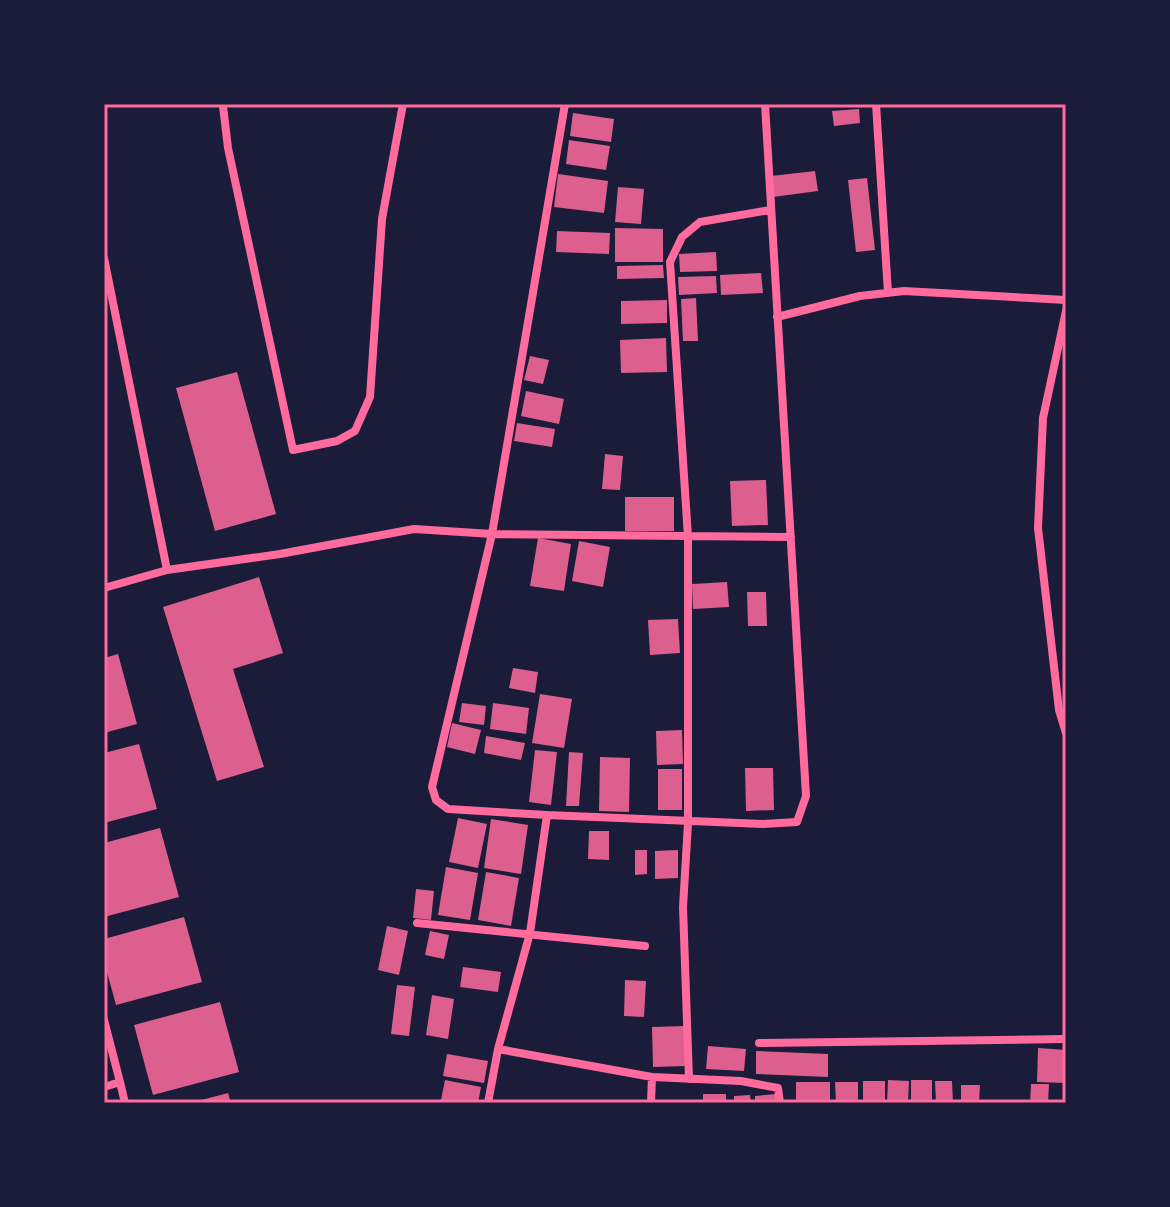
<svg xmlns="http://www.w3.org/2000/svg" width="1170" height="1207" viewBox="0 0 1170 1207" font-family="Poppins,sans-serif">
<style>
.building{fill:#dd5f8e}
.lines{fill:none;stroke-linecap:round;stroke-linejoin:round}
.minor{stroke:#ff6b9d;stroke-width:8}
.neatline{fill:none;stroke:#ff6b9d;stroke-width:3}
</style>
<rect width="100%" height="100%" fill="#1b1b3a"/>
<path class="building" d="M859,109L860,123L834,126L832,111Z
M573,113L614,119L611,142L570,136Z
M569,140L610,146L606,170L566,164Z
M815,171L818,191L773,197L771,176Z
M558,174L608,181L604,213L554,207Z
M867,178L875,250L856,252L848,180Z
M618,187L644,189L641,224L615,222Z
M615,228L663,229V262H615Z
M557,231L610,233L609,254L556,252Z
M716,252L717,271L680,272L679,254Z
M663,265L664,278L617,279V266Z
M761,273L763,293L721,295L720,275Z
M716,276L717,293L679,295L678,277Z
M696,298L698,341H683L681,299Z
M667,300V323L621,324V301Z
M666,338L667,372L621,373L620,340Z
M530,356L549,360L543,384L524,380Z
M237,372L276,514L215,531L176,388Z
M526,391L564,399L559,424L521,416Z
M517,423L555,429L552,447L514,441Z
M605,454L623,456L620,490L602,489Z
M766,480L768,525L732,526L730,481Z
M625,497H674V531H625Z
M538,538L571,544L564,591L530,586Z
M579,541L610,547L603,587L572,581Z
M259,577L283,653L233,669L264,767L217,781L163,607Z
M727,582L729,607L693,609L692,584Z
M747,592H766L767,626H748Z
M678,619L680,653L650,655L648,620Z
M118,654L137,724L104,733V658Z
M513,668L538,672L535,693L509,688Z
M540,694L572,699L564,748L532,743Z
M462,703L486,706L484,725L459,722Z
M493,703L529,708L526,734L490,729Z
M452,723L481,730L475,754L447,747Z
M682,730L683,764L657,765L656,731Z
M486,736L525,743L521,760L484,753Z
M139,744L157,809L104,823V753Z
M535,750L557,752L551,805L529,802Z
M569,752L583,753L579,806H566Z
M600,757L630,758L629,812L599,811Z
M745,768H773L774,810L746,811Z
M658,769H682V810H658Z
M458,818L487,824L478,868L449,862Z
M491,819L528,825L521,874L484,868Z
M160,828L179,897L104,917V843Z
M589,831H609V860L588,859Z
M635,850H647V874L635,875Z
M678,850V878L655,879V851Z
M446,867L478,873L470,920L438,915Z
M486,872L519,878L511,926L478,920Z
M416,889L434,891L431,920L413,918Z
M184,917L202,982L116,1005L104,961V939Z
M387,926L408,931L399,975L378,970Z
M430,931L449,935L444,959L425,955Z
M463,967L501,972L498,992L460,987Z
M625,980L646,981L644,1017L624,1016Z
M397,985L415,987L409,1036L391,1034Z
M432,995L454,999L448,1039L426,1035Z
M220,1002L239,1072L153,1095L134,1025Z
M685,1026L686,1066L653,1067L652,1027Z
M708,1046L746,1049L744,1071L706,1069Z
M1038,1048L1066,1050V1083L1037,1082Z
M756,1051L828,1054V1077L756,1074Z
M447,1054L488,1061L484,1083L443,1076Z
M445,1080L481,1087L478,1103L441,1100Z
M888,1080L909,1081L908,1103H887Z
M911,1080H932V1103H911Z
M863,1081H885V1103H863Z
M935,1081H952L953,1103H936Z
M796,1082H830V1103H796Z
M835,1082H858V1103H836Z
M1031,1084H1049L1048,1103H1030Z
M961,1085H980L979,1103H961Z
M228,1093L231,1103H194V1102Z
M703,1094H726V1103H703Z
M776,1094L777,1103H755V1096Z
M750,1095L751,1103H734V1096Z"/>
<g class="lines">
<path class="minor" d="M225,104L223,106L228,148L293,450L337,441L355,431L370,397L382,219L403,104
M565,104L492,534L791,537
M876,104L888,293
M104,258L167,570L104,588
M1066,311L1043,418L1038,528L1059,710L1066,733
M777,317L860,296L904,291L1066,300
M167,570L280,554L414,529L492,534L432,787L436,800L448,809L547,815L530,933L498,1049L488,1103
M547,815L763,824L797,822L806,796L765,104
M417,923L645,946
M104,1020L120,1082L104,1087
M759,1043L1066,1039
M498,1049L652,1077L741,1081L778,1088L780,1103
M689,1079L683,907L688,823V537L670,262L682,237L700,222L770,210
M120,1082L125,1103
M651,1103L652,1077"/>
</g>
<rect width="1170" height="1207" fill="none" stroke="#1b1b3a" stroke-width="212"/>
<rect x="106" y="106" width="958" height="995" class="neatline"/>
</svg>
